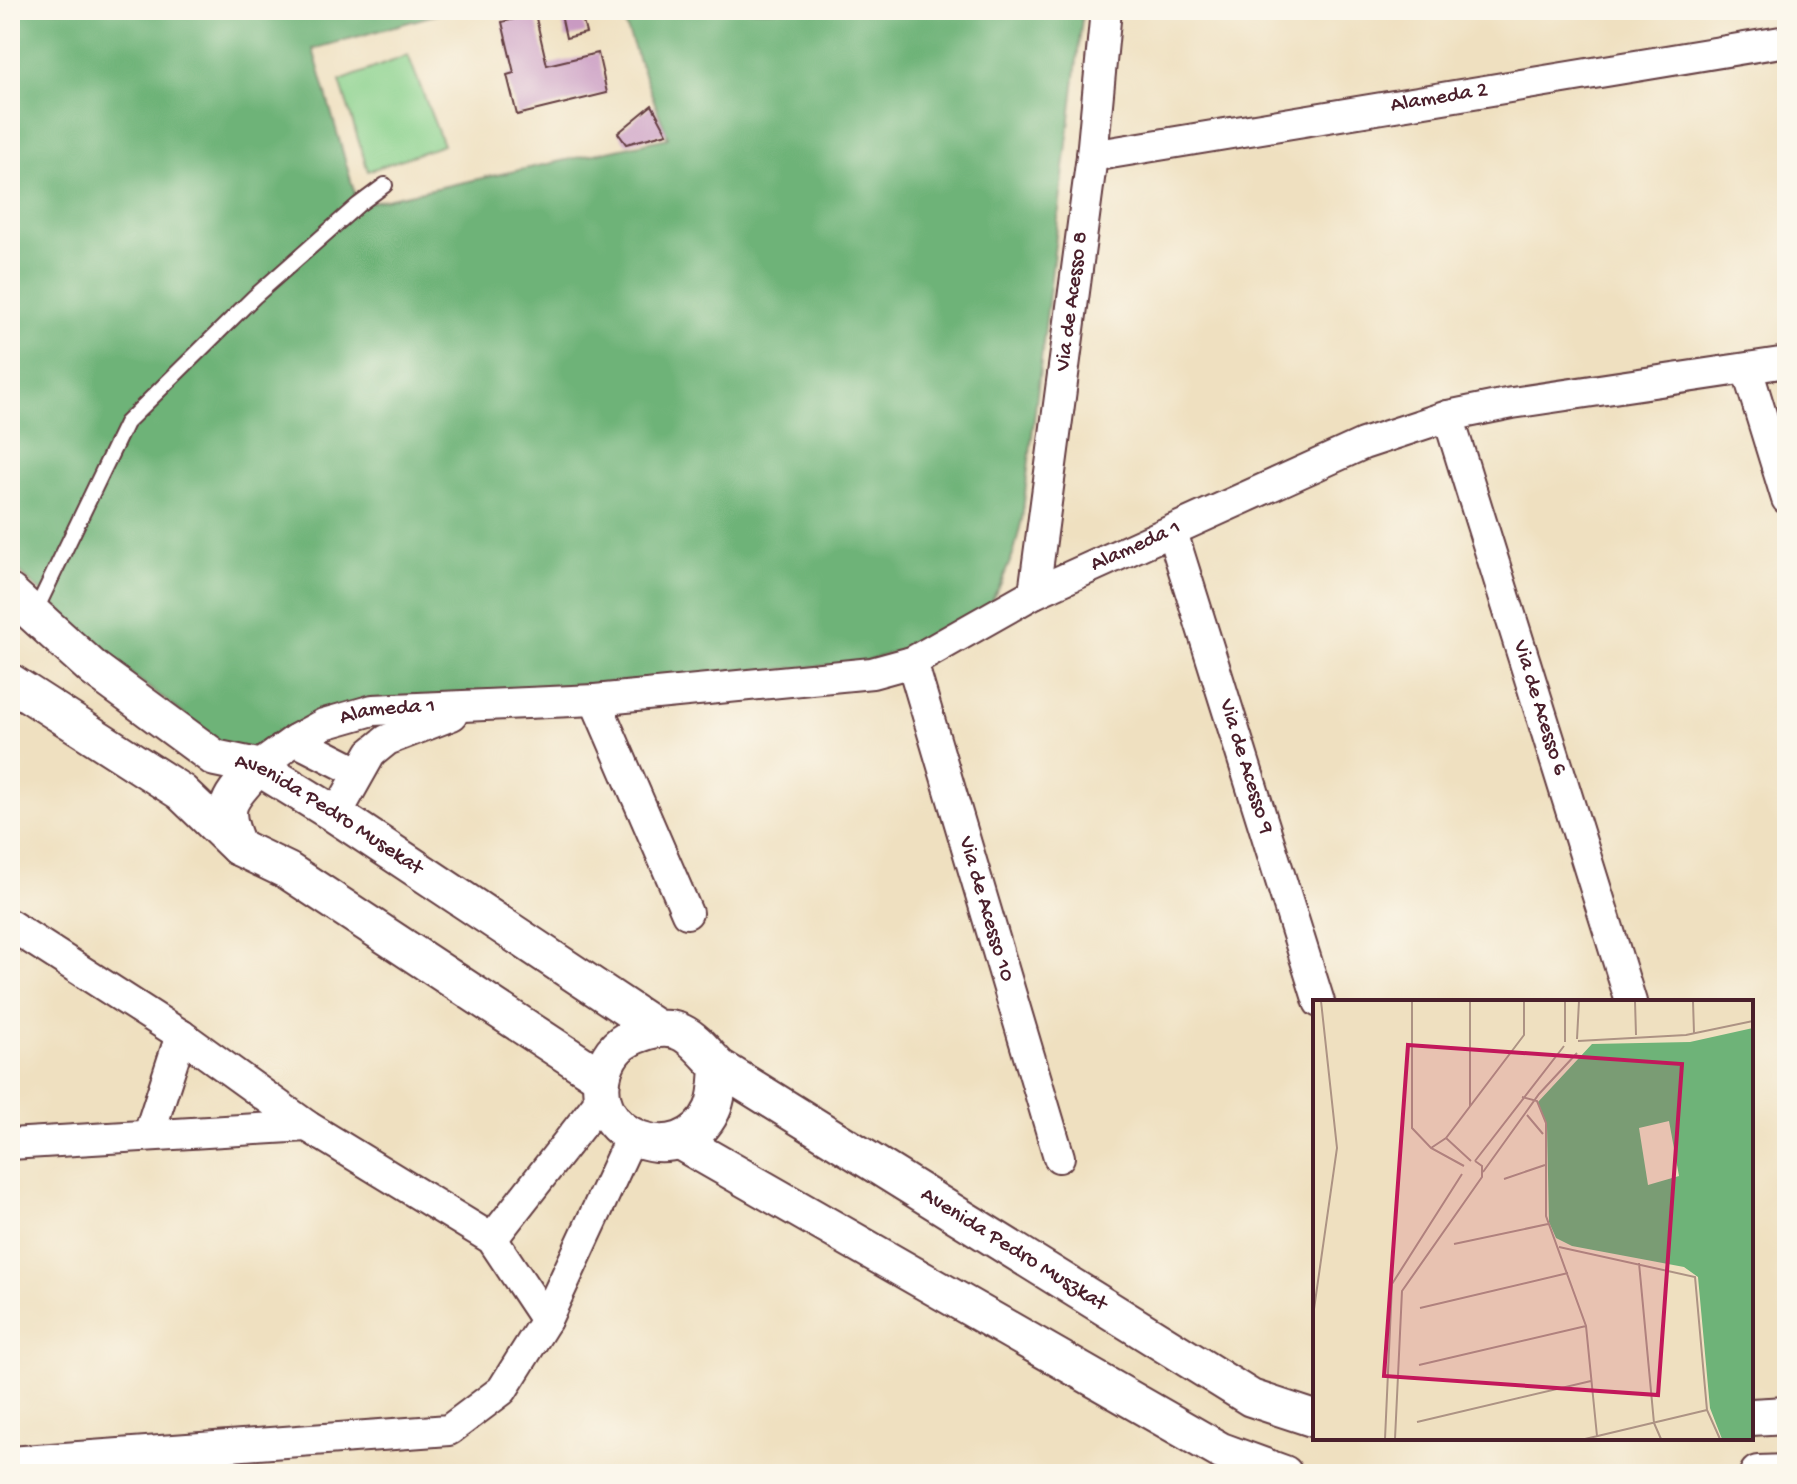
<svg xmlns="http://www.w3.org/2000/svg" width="1797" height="1484" viewBox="0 0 1797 1484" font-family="'Gochi Hand',sans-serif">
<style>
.green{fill:#89d18c;stroke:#6a785c;stroke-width:2}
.forest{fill:#6eb378;stroke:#5c6952;stroke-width:2}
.building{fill:#c99ac2}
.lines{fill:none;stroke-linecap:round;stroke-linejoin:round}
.service-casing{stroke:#633c41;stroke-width:18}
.minor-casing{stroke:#633c41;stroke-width:34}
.tertiary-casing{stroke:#633c41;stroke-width:40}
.service{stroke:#fff;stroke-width:14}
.minor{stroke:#fff;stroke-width:30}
.tertiary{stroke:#fff;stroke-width:36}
.labels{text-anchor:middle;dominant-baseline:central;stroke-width:6;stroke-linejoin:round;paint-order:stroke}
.street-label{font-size:22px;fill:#4a1f2b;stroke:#fbf7ec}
.inset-road{fill:none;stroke:#ad9384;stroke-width:2}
.view{fill:#c2185b;fill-opacity:0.15;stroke:#c2185b;stroke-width:4}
.inset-edge{fill:none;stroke:#4a1f2b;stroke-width:4}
</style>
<rect width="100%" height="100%" fill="#fbf7ec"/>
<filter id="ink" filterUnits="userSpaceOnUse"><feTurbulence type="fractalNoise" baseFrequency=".0125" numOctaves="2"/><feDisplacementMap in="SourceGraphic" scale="16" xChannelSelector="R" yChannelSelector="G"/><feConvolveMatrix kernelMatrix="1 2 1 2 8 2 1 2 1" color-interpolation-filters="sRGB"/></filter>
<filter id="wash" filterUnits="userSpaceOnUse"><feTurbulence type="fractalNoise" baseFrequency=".006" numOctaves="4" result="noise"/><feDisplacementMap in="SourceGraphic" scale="32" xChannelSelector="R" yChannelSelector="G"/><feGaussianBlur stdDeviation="1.8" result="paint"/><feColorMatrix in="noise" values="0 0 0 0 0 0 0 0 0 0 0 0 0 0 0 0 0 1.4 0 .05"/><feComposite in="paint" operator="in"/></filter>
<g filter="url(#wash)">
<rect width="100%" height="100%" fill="#efe0c0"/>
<path class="green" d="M408,55L443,145L368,171L340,81Z"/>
<path class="forest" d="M10,10H452L313,49L358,205L668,138L620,10H1083L1022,519L1014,552L1001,583L985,612L946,636L860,663L388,700L258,758L230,750L114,661L10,563Z"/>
<g id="blocks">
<path class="building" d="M560,10H580L586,33L566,38Z
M535,14L547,65L598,53L607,93L517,115L507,75L514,73L502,22Z
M652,105L667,133L626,144L618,133Z"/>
</g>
</g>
<g filter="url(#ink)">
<use href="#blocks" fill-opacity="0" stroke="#633c41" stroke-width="2"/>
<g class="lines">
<g class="service-casing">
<path id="service" d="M35,612L126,423L254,297L358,205L385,185"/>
</g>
<g class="minor-casing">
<g id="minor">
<path id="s1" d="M1092,156L1787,41"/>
<path d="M1747,369L1787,499"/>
<path id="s2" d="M1448,416L1631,1002"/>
<path id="s3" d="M1172,532L1319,1002"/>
<path id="s4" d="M1034,593L1092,156L1106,10"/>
<path id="s5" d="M912,662L1059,1157"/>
<path d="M595,700L687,913"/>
<path d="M295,740L358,772"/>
<path id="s6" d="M258,767L295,740L324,724L373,710L595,700L872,673L912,662L1034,593L1363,444L1448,416L1512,403L1787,362"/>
<path d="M336,815L371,753L387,740L452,715"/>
<path d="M10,925L181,1035L307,1126L492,1239L546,1320"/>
<path d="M149,1134L181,1035"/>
<path d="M10,1144L307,1126"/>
<path d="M492,1239L603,1097"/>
<path d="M10,1462L449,1430L502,1390L546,1320L631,1137"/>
</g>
</g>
<g class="tertiary-casing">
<g id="tertiary">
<path id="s7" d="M10,593L94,669L215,758L258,767L336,815L656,1028"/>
<path d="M10,682L181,792L238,847L288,871L602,1078"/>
<path d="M238,847C219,804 228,801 258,767"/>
<path id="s8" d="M719,1067C718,1081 718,1097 712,1110C682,1174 584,1137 604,1070C610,1050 623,1039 642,1033C682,1019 694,1041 719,1067L1251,1398L1315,1419"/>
<path d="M679,1141L1221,1451L1284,1474"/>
<path d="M1751,1417L1787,1415"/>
<path d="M1758,1474L1787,1473"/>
</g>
</g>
<use href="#service" class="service"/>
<use href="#minor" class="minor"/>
<use href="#tertiary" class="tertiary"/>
</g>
</g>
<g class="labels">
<g class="street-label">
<text stroke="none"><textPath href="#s1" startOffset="352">Alameda 2</textPath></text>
<text stroke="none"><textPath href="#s4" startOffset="294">Via de Acesso 8</textPath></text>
<text stroke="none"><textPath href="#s6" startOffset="924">Alameda 1</textPath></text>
<text stroke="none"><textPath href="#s2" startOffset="306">Via de Acesso 6</textPath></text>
<text stroke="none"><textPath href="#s6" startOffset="144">Alameda 1</textPath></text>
<text stroke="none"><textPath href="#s3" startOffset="246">Via de Acesso 9</textPath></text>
<text stroke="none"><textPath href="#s7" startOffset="392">Avenida Pedro Musekat</textPath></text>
<text stroke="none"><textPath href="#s5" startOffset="258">Via de Acesso 10</textPath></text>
<text stroke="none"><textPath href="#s8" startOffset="710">Avenida Pedro Muszkat</textPath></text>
</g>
</g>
<g transform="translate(1313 1000)">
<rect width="440" height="440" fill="#efe0c0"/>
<path d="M440,28V439H409L397,408L385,277L371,267L259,246L243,238L236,222L234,126L225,102L279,44L377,42ZM356,121L366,176L335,185L326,128Z" fill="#6eb378" fill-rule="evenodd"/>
<path class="inset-road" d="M99,1V128L118,148L151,166M322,1L323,35M380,1L381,33M264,39L266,1M265,41L373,35L440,21M252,42V1M209,97L224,101L233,123V216L273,326L284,436M157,106V1M214,115L230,134M133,138L158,161M118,148L133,138L211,35V1M162,161L251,46M170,172L226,94L264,53M191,179L232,165M141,244L235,224M246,247L382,277L394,410L407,439M326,263L341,423L348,439M107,308L255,273M0,316L24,148L8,1M106,365L273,326M104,422L278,381M72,439L79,284L149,174M82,439L89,291L169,177V166L162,161M272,439L394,410"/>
<path class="view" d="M95,45L369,64L345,395L71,376Z"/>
<rect width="440" height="440" class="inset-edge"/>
</g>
<rect width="1797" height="1484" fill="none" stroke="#fbf7ec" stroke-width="40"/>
</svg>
